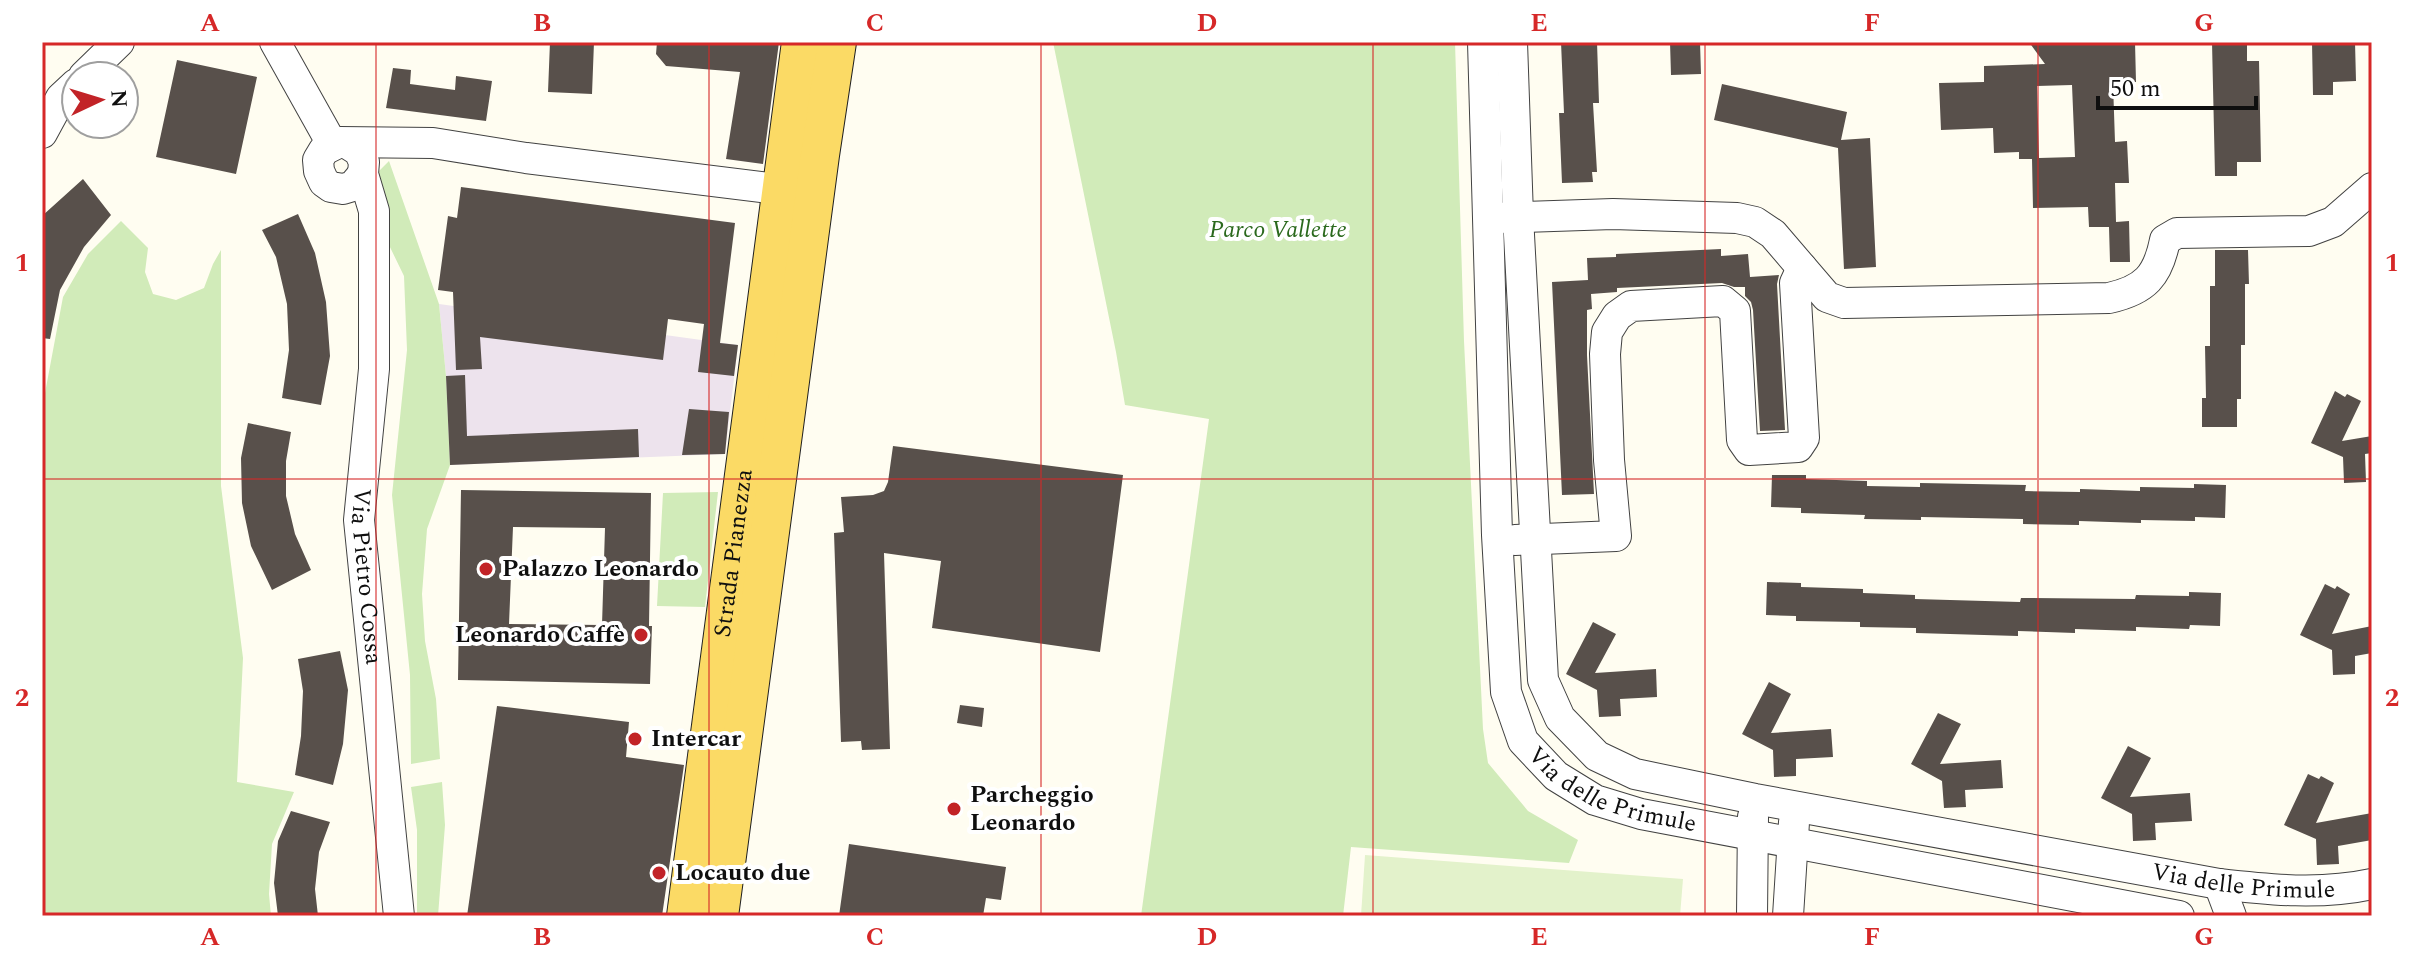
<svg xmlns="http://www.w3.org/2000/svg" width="2414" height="958" viewBox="0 0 2414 958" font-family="Spectral,serif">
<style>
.industrial{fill:#ede3ed}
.green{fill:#d1ebb9}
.pitch{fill:#e3f2cb}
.building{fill:#58504b;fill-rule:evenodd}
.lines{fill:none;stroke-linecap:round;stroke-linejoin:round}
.minor-casing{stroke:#424242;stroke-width:32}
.major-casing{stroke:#202020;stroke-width:40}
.minor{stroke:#fff;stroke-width:30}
.major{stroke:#fbda65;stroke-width:38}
.grid{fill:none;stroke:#d62828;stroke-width:2;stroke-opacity:0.55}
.poi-dot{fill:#c22327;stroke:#fff;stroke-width:3}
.labels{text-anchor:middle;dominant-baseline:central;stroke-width:8;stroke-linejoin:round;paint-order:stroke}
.park-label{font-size:24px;font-style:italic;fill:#2b691d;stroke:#fff}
.street-label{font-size:24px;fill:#0f0f0f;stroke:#fff}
.poi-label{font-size:24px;font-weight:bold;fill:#0f0f0f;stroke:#fff;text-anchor:start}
.neatline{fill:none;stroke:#d62828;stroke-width:3}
.grid-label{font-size:26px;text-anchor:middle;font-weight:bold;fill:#d62828}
</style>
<rect width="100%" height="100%" fill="#fffdf1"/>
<path class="industrial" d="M439,304L738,345L725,454L450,465L446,376Z"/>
<path class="green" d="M1053,42H1455L1464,341L1483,729L1488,763L1528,811L1578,840L1569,863L1351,847L1343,916H1141L1209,419L1125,405L1116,352Z
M389,161L439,304L446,376L450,465L427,529L422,594L425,641L436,699L440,759L411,764L410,675L392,495L407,350L404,276L388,243L378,172Z
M121,221L148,248L145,272L153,294L176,300L204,288L213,264L221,250V486L243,658L237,782L294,792L272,844L269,894L271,916H42V409L63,297L88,254Z
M718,492L705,607L657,606L663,493Z
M442,782L445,825L438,916H417V830L411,787Z"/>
<path class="pitch" d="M1365,855L1683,879L1680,916H1361Z"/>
<path class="building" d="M550,42H594L592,94L548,92Z
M657,42H779L763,164L726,159L740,72L666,66L656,54Z
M1561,42H1597L1599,103H1593L1597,172H1592L1593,182L1562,183L1559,113H1564Z
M1670,42H1700L1701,74L1671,75Z
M2029,42H2135L2136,82L2113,83L2115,142L2127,141L2129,183H2115L2116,222L2129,221L2130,262H2110L2109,227H2089L2088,207L2033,208L2032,159H2019V152L1994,153L1993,128L1941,130L1939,83L1984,82V66L2045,64ZM2072,85L2075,157L2039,158L2037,86Z
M2212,42H2247V61H2259L2261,162H2237V176H2215Z
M2312,42H2355L2356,81L2333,82V95H2313Z
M177,60L257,77L236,174L156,157Z
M393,68L411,70L410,84L455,90L456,76L492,81L486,121L386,108Z
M1722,84L1847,112L1841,140L1870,138L1876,267L1844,269L1838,148L1714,120Z
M83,179L111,215L84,247L60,290L50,339L42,338V216Z
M461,187L735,223L720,343L738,345L734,376L698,372L704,324L668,319L663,360L480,337L482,369L456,370L453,292L438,290L448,216L457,218Z
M298,214L315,253L326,302L330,356L321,405L282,398L289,350L287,304L276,257L262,230Z
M1721,249V256L1748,254L1750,277L1779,275L1777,284L1785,430L1760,431L1753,310L1751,302L1745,296V287H1734L1722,283L1617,288V292L1591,294L1592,309L1587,310V355L1594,494L1562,495L1552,282L1588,280L1587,258L1616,257V254Z
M2215,250H2248L2249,284H2245V345H2241V399H2237V427H2202V398H2206L2205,346H2210V286H2215Z
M465,375L467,436L638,429L639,457L450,465L446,376Z
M2335,391L2345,397L2347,394L2361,401L2342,441L2372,436V453L2365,454L2366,482L2344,483L2343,457L2311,443Z
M689,409L729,412L725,454L682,455Z
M248,423L291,432L286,461V496L295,534L311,570L272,590L251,546L242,503L241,458Z
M893,446L1123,475L1100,652L932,628L941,561L884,553L890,749L862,750L861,741L841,742L834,533L844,532L841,497L873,495L884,491L888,482Z
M1772,475H1806V479L1867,481V486L1920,487V483L2026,485L2025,491L2080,492V489L2140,491V487L2194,488V484L2226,485L2225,518L2195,517V521L2141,520V523L2079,521V525L2023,524V519L1921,517V520L1864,519L1865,515L1801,513V508L1771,507Z
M461,490L651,493L649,626H652L650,684L458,680ZM513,527L605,528L602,625L509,624Z
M1767,582L1801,583V587L1863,589V593L1915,595V599L2020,602L2021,598L2135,599L2136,595L2189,596V592L2221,593L2220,626L2190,625L2189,629L2136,627V631L2075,629V633L2018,631V636L1916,633V628L1860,627V622L1796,621V616L1766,615Z
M2325,584L2335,589L2337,586L2350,594L2332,634L2372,626V653L2355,656V674L2333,675L2332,650L2300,635Z
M1593,622L1616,634L1595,673L1656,669L1657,697L1620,699L1621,716L1599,717L1597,690L1566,674Z
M340,651L348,690L343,744L333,785L295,775L301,736L303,691L298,659Z
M1769,682L1791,694L1771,733L1831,729L1833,757L1796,759V776L1774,777L1773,750L1742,734Z
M960,705L984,708L982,727L957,723Z
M497,706L629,722L626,757L684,765L662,916H467Z
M1938,713L1961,724L1940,764L2001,760L2003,788L1965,790L1966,807L1944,808L1942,781L1911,764Z
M2128,746L2151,758L2130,797L2190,793L2192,821L2155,823L2156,840L2133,841L2132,814L2101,798Z
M2308,774L2319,779L2321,776L2334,783L2316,823L2372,813V840L2338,846L2339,864L2317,865L2316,839L2284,825Z
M291,811L330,822L319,852L315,889L318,916H278L274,883L278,841Z
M849,844L1006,867L1001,900L986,898L983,916H839Z"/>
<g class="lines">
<g class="minor-casing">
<g id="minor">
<path d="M275,42L332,144"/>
<path id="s1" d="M1483,42L1497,535L1506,692L1523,741L1556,776L1595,800L1641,814L2179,916"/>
<path id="s2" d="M1512,42L1518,216L1543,680L1560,718L1597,756L1635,774L1755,799L2219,884C2270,890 2321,895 2372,884"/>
<path d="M84,76L119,42"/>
<path d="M42,133L61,98L76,84"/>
<path id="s3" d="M348,144L359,151L364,162L363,174L374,211V369L359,520L399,916"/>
<path d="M363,174L353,186L343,189L331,187L324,182L319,171L318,160L324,150L340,142L433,143L526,158L801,192"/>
<path d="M1497,218L1613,214L1737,218L1755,222L1773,234L1827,297L1844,303L2109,298C2145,290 2158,276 2165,240L2177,233L2309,231L2333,222L2372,188"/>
<path d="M1515,540L1616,536L1609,460L1605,354L1607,332L1617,316L1631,306L1723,301L1735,311L1742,440L1749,450L1798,447L1804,438L1795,283L1802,268"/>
<path d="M2219,884L2231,916"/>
<path d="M1752,916L1753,817"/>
<path d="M1788,916L1794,822"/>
</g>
</g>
<g class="major-casing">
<g id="major">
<path id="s4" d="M686,916L801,42"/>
<path d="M719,916L820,155L837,42"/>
</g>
</g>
<use href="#minor" class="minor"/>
<use href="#major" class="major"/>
</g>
<path class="grid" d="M376,42V916M709,42V916M1041,42V916M1373,42V916M1705,42V916M2038,42V916M42,479H2372"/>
<g class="poi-dot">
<circle cx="486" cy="569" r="8"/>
<circle cx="641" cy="635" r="8"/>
<circle cx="635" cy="739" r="8"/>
<circle cx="954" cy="809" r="8"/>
<circle cx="659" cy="873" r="8"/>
</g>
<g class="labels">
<g class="park-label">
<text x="1278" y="230">Parco Vallette</text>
</g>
<g class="street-label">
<text stroke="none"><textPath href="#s4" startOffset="366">Strada Pianezza</textPath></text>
<text stroke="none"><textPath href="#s3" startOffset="442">Via Pietro Cossa</textPath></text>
<text stroke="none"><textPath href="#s1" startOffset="808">Via delle Primule</textPath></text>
<text stroke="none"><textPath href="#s2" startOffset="1394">Via delle Primule</textPath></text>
</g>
<g class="poi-label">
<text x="502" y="569">Palazzo Leonardo</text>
<text x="625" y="635" text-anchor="end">Leonardo Caffè</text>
<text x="651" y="739">Intercar</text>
<text x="970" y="795">Parcheggio<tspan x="970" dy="28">Leonardo</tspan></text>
<text x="675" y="873">Locauto due</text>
</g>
</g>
<rect width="2414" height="958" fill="none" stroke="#ffffff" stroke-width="88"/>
<g transform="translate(100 100) rotate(86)"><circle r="38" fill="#ffffff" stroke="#9f9f9f" stroke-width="2"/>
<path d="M0-6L14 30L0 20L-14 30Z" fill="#c22327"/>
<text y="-12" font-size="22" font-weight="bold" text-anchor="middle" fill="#0f0f0f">N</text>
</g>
<path d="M2098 96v12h158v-12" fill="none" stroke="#0f0f0f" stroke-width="4"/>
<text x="2110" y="96" font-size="24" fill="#0f0f0f" stroke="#ffffff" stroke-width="6" paint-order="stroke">50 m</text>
<rect x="44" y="44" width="2326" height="870" class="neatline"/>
<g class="grid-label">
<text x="210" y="31">A</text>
<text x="542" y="31">B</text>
<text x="875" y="31">C</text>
<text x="1207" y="31">D</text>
<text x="1539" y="31">E</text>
<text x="1872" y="31">F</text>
<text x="2204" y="31">G</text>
<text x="22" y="271">1</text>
<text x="2392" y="271">1</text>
<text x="22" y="706">2</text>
<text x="2392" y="706">2</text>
<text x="210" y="945">A</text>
<text x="542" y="945">B</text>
<text x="875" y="945">C</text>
<text x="1207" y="945">D</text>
<text x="1539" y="945">E</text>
<text x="1872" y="945">F</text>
<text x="2204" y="945">G</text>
</g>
</svg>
